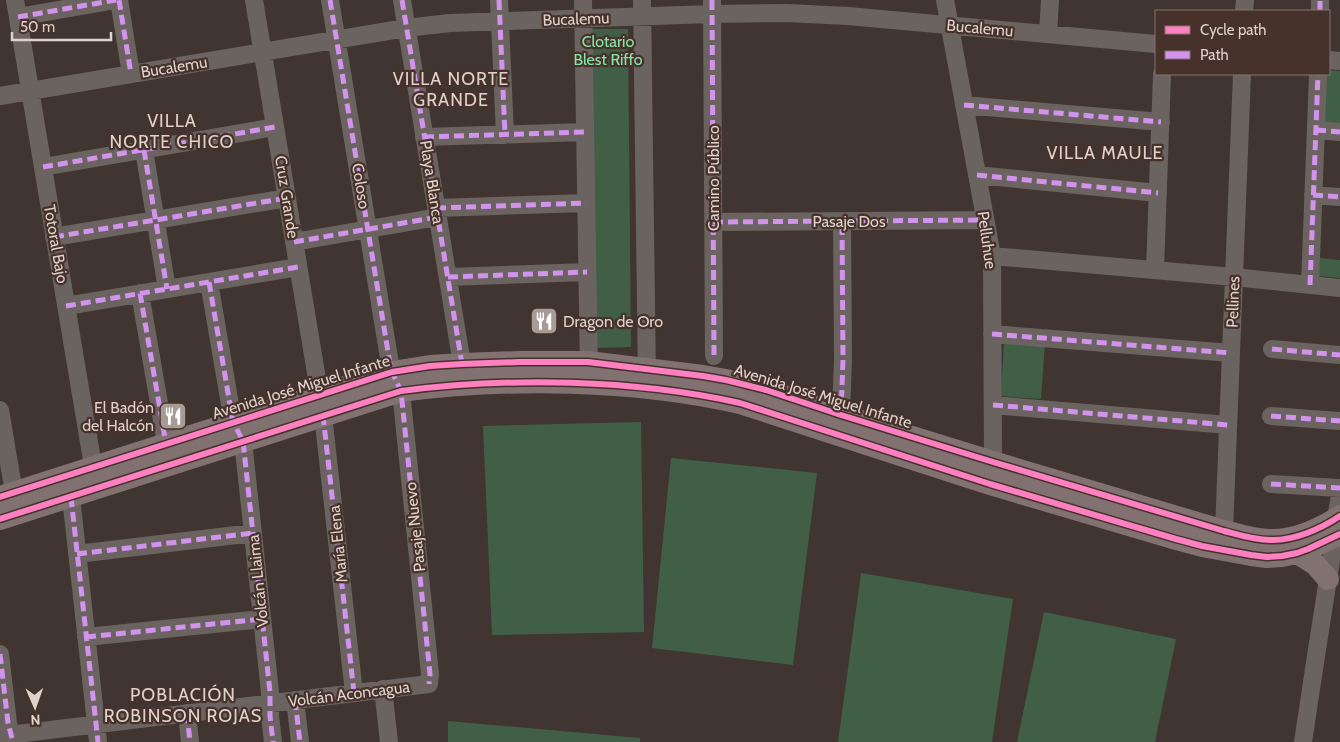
<svg xmlns="http://www.w3.org/2000/svg" width="1340" height="742" viewBox="0 0 1340 742" font-family="Cabin,sans-serif">
<style>
.green{fill:#415e47}
.lines{fill:none;stroke-linecap:round;stroke-linejoin:round}
.minor{stroke:#6b6360;stroke-width:18}
.major{stroke:#817171;stroke-width:22}
.quiet{stroke:#d193ec;stroke-width:5;stroke-dasharray:10 5;stroke-linecap:butt}
.cycleway-casing{stroke:#46322b;stroke-width:9}
.cycleway{stroke:#ff80c0;stroke-width:6}
.labels{text-anchor:middle;dominant-baseline:central;stroke-width:4.5;stroke-linejoin:round;paint-order:stroke}
.street-label{font-size:16px;fill:#dfd2cd;stroke:#46322b}
.park-label{font-size:16px;fill:#89e5a5;stroke:#46322b}
.poi-label{font-size:16px;fill:#dfd2cd;stroke:#46322b;text-anchor:start}
.neighbourhood-label{font-size:18px;letter-spacing:1px;fill:#dfd2cd;stroke:#46322b}
</style>
<rect width="100%" height="100%" fill="#403531"/>
<path class="green" d="M589,29H628L631,347L596,348Z
M1329,70L1340,71V124L1322,123L1326,74H1329Z
M1320,258L1340,260V278L1319,276Z
M1004,341L1045,343L1041,399L1001,396Z
M641,422L644,632L492,635L483,426Z
M671,458L817,473L793,665L652,648Z
M861,573L1013,599L992,742H838Z
M1044,612L1176,639L1155,742H1017Z
M448,721L640,738V742H448Z"/>
<g class="lines">
<path class="minor" d="M15,0L95,478
M119,0L131,74
M254,0L323,415L354,693
M402,0L462,364
M499,0L505,135
M583,0L589,374
M642,0L647,380
M712,0L714,356
M945,0L992,256L993,462L991,473
M1244,11L1245,0
M1320,11V0
M18,17L116,0
M1048,34L1050,0
M1329,60L1340,61
M0,96L406,28L450,23L712,14L787,13L848,16L1156,44
M964,105L1161,122
M1316,130L1340,132
M424,137L585,132
M144,150L167,289
M43,167L275,127
M977,175L1158,193
M1313,195L1340,197
M436,208L586,203
M713,222L985,220
M54,237L287,198
M294,242L438,217
M992,256L1234,277L1340,288
M1155,270L1162,74
M448,277L587,272
M209,282L233,422L243,441L270,692V716L273,742
M1310,285L1318,74
M140,293L166,444
M66,306L298,267
M992,334L1231,353
M1272,349L1340,355
M993,405L1228,425
M0,410L14,493
M841,415L843,359L842,221
M1271,416L1340,421
M1271,484L1340,488
M71,497L98,742
M1224,531L1242,74
M77,554L253,533
M86,637L262,619
M0,654L8,723L13,742
M383,689L389,742
M295,700L300,742
M187,713L190,742
M0,736L429,684L430,674L401,391L391,370L330,0
M1303,742L1316,656L1331,560L1336,536V518L1340,496"/>
<path class="major" d="M0,497L392,372L430,366L462,364L519,362H588L703,376L726,380L766,390L841,415L993,462L1224,531C1239,535 1254,540 1270,540C1293,541 1321,529 1340,516
M0,519L401,391C509,377 633,379 740,403L990,484L1176,539L1202,546L1251,555L1267,557L1282,556L1297,553L1308,549L1340,534
M1297,553L1315,564L1328,579"/>
<path class="quiet" d="M119,0L131,74
M330,0L391,370L401,391L430,674L429,684
M402,0L462,364
M499,0L505,135
M712,0L714,356
M1320,11V0
M18,17L116,0
M964,105L1161,122
M1316,130L1340,132
M424,137L585,132
M144,150L167,289
M43,167L275,127
M977,175L1158,193
M1313,195L1340,197
M436,208L586,203
M713,222L985,220
M54,237L287,198
M294,242L438,217
M448,277L587,272
M209,282L233,422L243,441L270,692V716L273,742
M1310,285L1318,74
M140,293L166,444
M66,306L298,267
M992,334L1231,353
M1272,349L1340,355
M993,405L1228,425
M323,415L354,693
M841,415L843,359L842,221
M1271,416L1340,421
M1271,484L1340,488
M71,497L98,742
M77,554L253,533
M86,637L262,619
M0,654L8,723L13,742
M295,700L300,742
M187,713L190,742"/>
<g class="cycleway-casing">
<path id="cycleway" d="M0,497L392,372L430,366L462,364L519,362H588L703,376L726,380L766,390L841,415L993,462L1224,531C1239,535 1254,540 1270,540C1293,541 1321,529 1340,516
M0,519L401,391C509,377 633,379 740,403L990,484L1176,539L1202,546L1251,555L1267,557L1282,556L1297,553L1308,549L1340,534"/>
</g>
<use href="#cycleway" class="cycleway"/>
</g>
<defs>
<g id="restaurant-square" transform="scale(1.4375)"><rect x="-9" y="-9" width="18" height="18" rx="4" fill="#a79b96" stroke="#46322b"/><path d="M-5-6h1v4h1v-4h1v4h1v-4h1v5L-1.5 .5V6h-2V.5L-5-1ZM5-6V6H3V1.5H1.5Q1.5-4 5-6Z" fill="#fff"/></g>
</defs>
<g fill-rule="evenodd">
<use href="#restaurant-square" x="544" y="321"/>
<use href="#restaurant-square" x="173" y="416"/>
</g>
<g class="labels">
<g class="street-label">
<text transform="translate(576 19) rotate(-2)">Bucalemu</text>
<text transform="translate(980 28) rotate(5)">Bucalemu</text>
<text transform="translate(174 67) rotate(-9)">Bucalemu</text>
<text transform="translate(713 178) rotate(-90)">Camino Público</text>
<text transform="translate(432 182) rotate(81)">Playa Blanca</text>
<text transform="translate(361 186) rotate(81)">Coloso</text>
<text transform="translate(287 197) rotate(81)">Cruz Grande</text>
<text x="849" y="221">Pasaje Dos</text>
<text transform="translate(987 240) rotate(82)">Pelluhue</text>
<text transform="translate(56 244) rotate(80)">Totoral Bajo</text>
<text transform="translate(1233 302) rotate(-88)">Pellines</text>
<text transform="translate(301 387) rotate(-17)">Avenida José Miguel Infante</text>
<text transform="translate(823 396) rotate(17)">Avenida José Miguel Infante</text>
<text transform="translate(415 527) rotate(-96)">Pasaje Nuevo</text>
<text transform="translate(338 544) rotate(-96)">María Elena</text>
<text transform="translate(258 581) rotate(-96)">Volcán Llaima</text>
<text transform="translate(349 694) rotate(-7)">Volcán Aconcagua</text>
</g>
<g class="park-label">
<text x="608" y="41">Clotario<tspan x="608" dy="18">Blest Riffo</tspan></text>
</g>
<g class="poi-label">
<text x="563" y="321">Dragon de Oro</text>
<text x="154" y="407" text-anchor="end">El Badón<tspan x="154" dy="18">del Halcón</tspan></text>
</g>
<g class="neighbourhood-label">
<text x="451" y="79">VILLA NORTE<tspan x="451" dy="21">GRANDE</tspan></text>
<text x="172" y="121">VILLA<tspan x="172" dy="21">NORTE CHICO</tspan></text>
<text x="1105" y="153">VILLA MAULE</text>
<text x="183" y="695">POBLACIÓN<tspan x="183" dy="21">ROBINSON ROJAS</tspan></text>
</g>
</g>
<rect x="1155" y="10" width="175" height="65" fill="#46322b" stroke="#83726c"/>
<rect x="1165" y="26" width="25" height="8" fill="#ff80c0" stroke="#83726c"/>
<text x="1200" y="35" font-size="15" fill="#dfd2cd">Cycle path</text>
<rect x="1165" y="51" width="25" height="8" fill="#d193ec" stroke="#83726c"/>
<text x="1200" y="60" font-size="15" fill="#dfd2cd">Path</text>
<g transform="translate(35 707) rotate(178)" stroke="#46322b" stroke-width="4" paint-order="stroke">
<path d="M0-4L9 19L0 12L-9 19Z" fill="#dfd2cd"/>
<text y="-8" font-size="14" font-weight="bold" text-anchor="middle" fill="#dfd2cd">N</text>
</g>
<path d="M12 32v8h99v-8" fill="none" stroke="#dfd2cd" stroke-width="2.5"/>
<text x="20" y="32" font-size="15" fill="#dfd2cd" stroke="#46322b" stroke-width="4" paint-order="stroke">50 m</text>
</svg>
